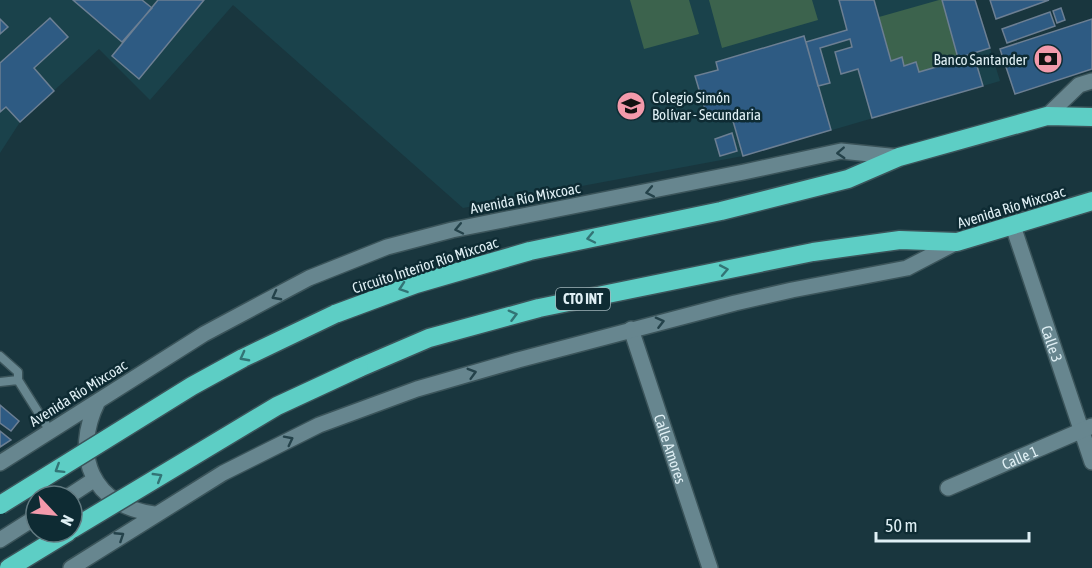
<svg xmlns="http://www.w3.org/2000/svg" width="1092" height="568" viewBox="0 0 1092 568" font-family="'Asap Condensed',sans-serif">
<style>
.built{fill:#1a424b}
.green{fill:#3c634d}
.building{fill:#2e5b83;stroke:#6c7f93;stroke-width:1.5}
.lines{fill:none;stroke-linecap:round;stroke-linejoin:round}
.lane-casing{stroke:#3b545a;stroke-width:11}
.street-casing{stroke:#3b545a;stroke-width:18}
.secondary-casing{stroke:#3b545a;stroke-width:18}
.highway-casing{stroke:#3b545a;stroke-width:21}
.lane{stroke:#67868f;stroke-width:8}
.street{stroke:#67868f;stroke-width:15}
.secondary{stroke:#67868f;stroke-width:15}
.highway{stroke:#5dcec5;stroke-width:18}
.highway-bridge-casing{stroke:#3b545a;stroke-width:21;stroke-linecap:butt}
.highway-bridge{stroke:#5dcec5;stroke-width:18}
.oneway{stroke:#24424a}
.oneway2{stroke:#327475}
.labels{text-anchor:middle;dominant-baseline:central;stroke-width:5;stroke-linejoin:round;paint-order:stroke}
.shield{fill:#0e2b33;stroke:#a1b5bb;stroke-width:1.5}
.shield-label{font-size:14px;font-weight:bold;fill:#e0f0f5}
.poi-label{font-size:15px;fill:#e0f0f5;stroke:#0e2b33;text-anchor:end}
.street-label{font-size:15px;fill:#e0f0f5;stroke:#0e2b33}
</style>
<rect width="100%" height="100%" fill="#19363e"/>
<path class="built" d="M0,0H975L1000,81L743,156L463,208L233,5L150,100L99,49L20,122L0,153Z"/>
<path class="green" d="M630,0H689L699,34L644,49Z
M709,0H812L818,20L722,48Z
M939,0H942L959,60L919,72L916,62L904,66L902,58L891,61L879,17Z"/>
<path class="building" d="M73,0H142L152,8L122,42Z
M158,0H204L139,79L112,56Z
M839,0H874L891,61L902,57L904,66L916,62L919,72L974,56L983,86L872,118L858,69L841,74L835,52L852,47L850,39L820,48L830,83L818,86L806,42L847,30Z
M942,0H975L990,48L958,58Z
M990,0H1049L996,19Z
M1061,8L1065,20L1057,23L1053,11Z
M1050,12L1055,26L1007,43L1002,29Z
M50,18L68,37L34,68L54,91L20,122L6,107L0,112V63Z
M0,19L8,27L0,34Z
M1092,19V69L1015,94L1000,49Z
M804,36L831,130L743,156L731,114L708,120L695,76L718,70L716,62Z
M732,133L737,151L720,156L715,139Z
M0,405L19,421L11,431L0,423Z
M0,431L11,440L0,447Z"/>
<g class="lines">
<g class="lane-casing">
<path id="lane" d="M0,356L18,372V380L0,382
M18,380L50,431"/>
</g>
<g class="street-casing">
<g id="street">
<path id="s1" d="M1013,226L1092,462"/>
<path id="s2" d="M631,329L710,568"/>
<path id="s3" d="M948,488L1092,426"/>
</g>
</g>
<g class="secondary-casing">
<path id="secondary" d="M1047,116L1079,85L1092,81
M98,401C71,456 92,505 154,514
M0,463L204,334L309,278L387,247L452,230L744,172L841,151L899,157
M69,496L95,479
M0,540L36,517
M71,568L223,473L319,425L417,389L518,360L735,303L792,290L907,268L957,242"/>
</g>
<g class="highway-casing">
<path id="highway" d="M335,314L416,284L530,251L721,211L848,179L899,157L1047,116L1092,117
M359,368L429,338L539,308L813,252L900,240L957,242L1092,201
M9,568L68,532"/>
</g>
<use href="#lane" class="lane"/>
<use href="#street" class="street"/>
<use href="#secondary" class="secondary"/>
<use href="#highway" class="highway"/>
<g class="highway-bridge-casing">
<path id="highway-bridge" d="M0,505L192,386L243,358L335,314
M72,529L277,406L359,368"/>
</g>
<use href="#highway-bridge" class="highway-bridge"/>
</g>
<defs><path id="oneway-chevron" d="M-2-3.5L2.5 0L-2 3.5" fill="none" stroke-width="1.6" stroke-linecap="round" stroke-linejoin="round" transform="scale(1.5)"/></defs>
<g class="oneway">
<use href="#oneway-chevron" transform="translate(841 153) rotate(177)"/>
<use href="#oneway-chevron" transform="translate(650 192) rotate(169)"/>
<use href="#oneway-chevron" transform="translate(459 229) rotate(168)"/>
<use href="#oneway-chevron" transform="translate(276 296) rotate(152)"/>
<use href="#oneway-chevron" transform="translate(660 322) rotate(-14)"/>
<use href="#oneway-chevron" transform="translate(472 373) rotate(-16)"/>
<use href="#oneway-chevron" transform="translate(289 440) rotate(-27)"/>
<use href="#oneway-chevron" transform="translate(120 536) rotate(-33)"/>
</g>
<g class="oneway2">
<use href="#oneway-chevron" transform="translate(591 238) rotate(168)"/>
<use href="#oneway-chevron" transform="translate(724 270) rotate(-11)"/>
<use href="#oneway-chevron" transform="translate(403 288) rotate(161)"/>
<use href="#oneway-chevron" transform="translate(513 315) rotate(-15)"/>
<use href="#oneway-chevron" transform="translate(244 357) rotate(152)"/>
<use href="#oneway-chevron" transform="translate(59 469) rotate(148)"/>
<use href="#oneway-chevron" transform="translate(158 477) rotate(-31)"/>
</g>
<defs>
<g id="bank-disc" transform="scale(1.5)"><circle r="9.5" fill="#f39aab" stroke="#0e2b33"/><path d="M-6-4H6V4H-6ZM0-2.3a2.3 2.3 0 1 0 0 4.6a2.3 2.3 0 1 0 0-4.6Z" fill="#111"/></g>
<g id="school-disc" transform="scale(1.5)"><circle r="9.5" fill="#f39aab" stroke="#0e2b33"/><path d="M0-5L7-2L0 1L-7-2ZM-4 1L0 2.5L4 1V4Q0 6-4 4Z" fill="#111"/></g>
</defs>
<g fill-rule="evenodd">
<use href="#bank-disc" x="1048" y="59"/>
<use href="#school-disc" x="631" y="106"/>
</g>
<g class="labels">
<rect class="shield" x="556" y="288" width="54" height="22" rx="4.5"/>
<g class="shield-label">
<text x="583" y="299">CTO INT</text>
</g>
<g class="poi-label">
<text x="1027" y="59">Banco Santander</text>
<text x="652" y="97" text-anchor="start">Colegio Simón<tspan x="652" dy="17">Bolívar - Secundaria</tspan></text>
</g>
<g class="street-label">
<text transform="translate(525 198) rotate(-11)">Avenida Río Mixcoac</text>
<text transform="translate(1011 207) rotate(-17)">Avenida Río Mixcoac</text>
<text transform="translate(425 265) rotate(-18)">Circuito Interior Río Mixcoac</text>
<text stroke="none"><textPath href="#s1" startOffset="124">Calle 3</textPath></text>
<text transform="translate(78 393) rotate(-32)">Avenida Río Mixcoac</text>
<text stroke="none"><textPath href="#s2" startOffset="126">Calle Amores</textPath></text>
<text stroke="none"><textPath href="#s3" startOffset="78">Calle 1</textPath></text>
</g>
</g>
<g transform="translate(54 514) rotate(116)"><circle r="28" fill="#0e2b33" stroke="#627a81" stroke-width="1.5"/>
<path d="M0-4.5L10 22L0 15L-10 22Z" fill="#f39aab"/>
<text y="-9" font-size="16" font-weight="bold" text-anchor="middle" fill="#e0f0f5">N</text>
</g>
<path d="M876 532v9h153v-9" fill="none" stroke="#e0f0f5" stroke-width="3"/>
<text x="885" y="532" font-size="18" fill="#e0f0f5" stroke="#0e2b33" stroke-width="4.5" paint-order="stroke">50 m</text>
</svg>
